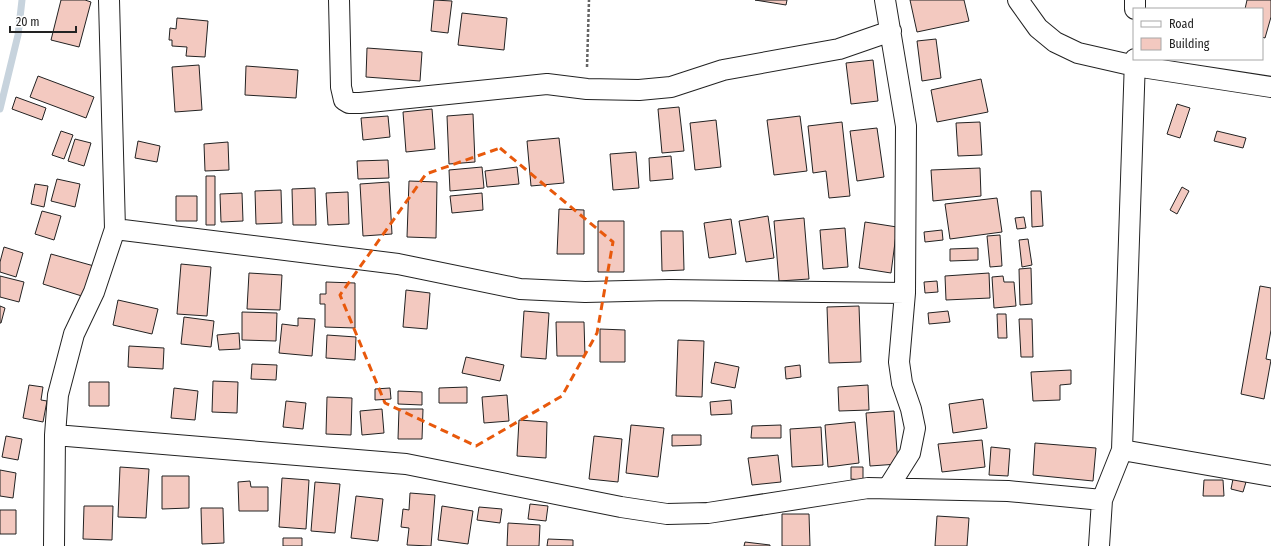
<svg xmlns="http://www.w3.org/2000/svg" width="1271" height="546" viewBox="0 0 1271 546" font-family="'Fira Sans Condensed',sans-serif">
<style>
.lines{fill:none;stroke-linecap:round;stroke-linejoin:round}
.stream{stroke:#c7d3dd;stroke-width:7}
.building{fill:#f3c9c0;stroke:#222}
.street-casing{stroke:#222;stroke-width:22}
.path{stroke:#646464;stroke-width:2.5;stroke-dasharray:3 2;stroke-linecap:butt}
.street{stroke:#fff;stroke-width:20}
.marked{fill:none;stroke:#e8590c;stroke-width:3;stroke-dasharray:8 5;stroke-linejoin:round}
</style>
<rect width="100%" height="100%" fill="#fff"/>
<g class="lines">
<path class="stream" d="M0,109L18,35L22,0"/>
</g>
<path class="building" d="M61,0H85L91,2L79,47L51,40Z
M434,0L452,1L448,33L431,31Z
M755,0H787L786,5Z
M910,0H964L969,21L917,32Z
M1247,0H1271V17L1265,38L1262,37V9H1245Z
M462,13L507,18L504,50L458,45Z
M177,18L208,21L205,57L186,56L187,47L172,46V40H169L170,28L176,29Z
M936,39L941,78L922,81L917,41Z
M367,48L422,52L420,81L366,77Z
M873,60L878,101L851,104L846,63Z
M199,65L202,110L175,112L172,67Z
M246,66L298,70L296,98L245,95Z
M38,76L94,97L86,118L30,97Z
M981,79L988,112L937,122L931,90Z
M16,97L46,108L42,120L12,109Z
M1177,104L1190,108L1180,138L1167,134Z
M679,107L684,151L662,153L658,109Z
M432,109L435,149L406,152L403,112Z
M473,114L475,162L449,164L447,116Z
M388,116L390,137L363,140L361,118Z
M800,116L807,171L774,175L767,120Z
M716,120L721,167L695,170L690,123Z
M842,122L850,196L829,198L826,171L813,173L808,126Z
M980,122L982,155L958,156L956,123Z
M877,128L884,177L857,181L850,131Z
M61,131L73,135L64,159L52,155Z
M1217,131L1246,138L1243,148L1214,141Z
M559,138L564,183L531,186L527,141Z
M75,139L91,143L84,166L68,161Z
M138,141L160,146L157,162L135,158Z
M228,142L229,170L205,171L204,144Z
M636,152L639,188L613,190L610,154Z
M671,156L673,179L650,181L649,158Z
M388,160L389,178L358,179L357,161Z
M482,167L484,188L450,191L449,170Z
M517,167L519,184L487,187L485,171Z
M980,168L981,196L933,201L931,170Z
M206,176H215V225H206Z
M57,179L80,184L75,207L51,201Z
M409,181L437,182L436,238L407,237Z
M389,182L392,234L363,236L360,184Z
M35,184L48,186L44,207L31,204Z
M1182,187L1189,191L1177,214L1170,210Z
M315,188L316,225H293L292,189Z
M281,190L282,223L256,224L255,191Z
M1031,191H1041L1043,226L1032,227Z
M348,192L349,224L328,225L326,193Z
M242,193L243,221L221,222L220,194Z
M482,193L483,210L452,213L450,196Z
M176,196H197V221H176Z
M997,198L1002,232L950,239L945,204Z
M559,209L584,210V254H557Z
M42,211L61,216L54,240L35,234Z
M768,216L774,258L746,262L739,221Z
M1024,217L1026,228L1017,229L1015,218Z
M804,218L809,279L779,281L774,221Z
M731,219L736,254L709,258L704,223Z
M598,221H624V272H598Z
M865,222L897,227L891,273L859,268Z
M845,228L848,267L823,269L820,230Z
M942,230L943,240L925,242L924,232Z
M661,231H683L684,270L662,271Z
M1000,235L1002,266L990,267L987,236Z
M1028,239L1032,265L1022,267L1019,240Z
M4,247L23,253L16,277L0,272V262Z
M978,248V260L950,261V249Z
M51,254L94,266L85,297L43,284Z
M181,264L211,267L207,316L177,314Z
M1031,268L1032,304L1020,305L1019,269Z
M249,273L282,275L280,310L247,309Z
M989,273L990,298L946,300L945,276Z
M0,276L24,282L19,302L0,297Z
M1003,276L1004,282H1014L1016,306L994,308L992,277Z
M937,281L938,292L925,293L924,282Z
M326,282L355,283V328L325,327V304H320V294H326Z
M1260,286L1271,288V330L1266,359L1271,360L1264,399L1241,394Z
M406,290L430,293L427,329L403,327Z
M118,300L158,309L152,334L113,325Z
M0,306L5,308L1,323H0Z
M859,306L861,362L829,363L827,307Z
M524,311L549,313L546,359L521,357Z
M948,311L950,322L929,324L928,313Z
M242,312L277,313L276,341L242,340Z
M997,314H1006L1007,338H998Z
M184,317L214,321L211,347L181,344Z
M298,318L315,319L312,356L279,353L282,324L298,326Z
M1019,319H1032L1033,357H1021Z
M556,322H584L585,356H557Z
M600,329L625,330V362H600Z
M239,333L240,349L219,350L217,335Z
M327,335L356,337L355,360L326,358Z
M678,340L704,341L702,397L676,396Z
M129,346L164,348L163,369L128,367Z
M466,357L504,365L500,381L462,373Z
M715,362L739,367L735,388L711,383Z
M252,364L277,365L276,380L251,379Z
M800,365L801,377L786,379L785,367Z
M1071,370V384L1060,385V400L1033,401L1031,372Z
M213,381L238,382L237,413L212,412Z
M89,382H109V406H89Z
M29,385L43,387L41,400L47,401L43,422L23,418Z
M868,385L869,410L839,411L838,387Z
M467,387V403H439V388Z
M174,388L198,391L195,420L171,418Z
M390,388L391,399L375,400V389Z
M398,391L422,392V405L398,404Z
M507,395L509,421L484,423L482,397Z
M327,397L352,398L351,435L326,434Z
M983,399L987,428L953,433L949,404Z
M731,400L732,414L711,415L710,402Z
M286,401L306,403L303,429L283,427Z
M382,409L384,433L362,435L360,411Z
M399,409H423L422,439H398Z
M894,411L898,464L870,466L866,413Z
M519,420L547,422L546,458L517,456Z
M855,422L859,463L828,467L825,425Z
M631,425L664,428L658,477L626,473Z
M781,425V438H751L752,426Z
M821,427L823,465L792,467L790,429Z
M672,435H701V445L672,446Z
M6,436L22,439L18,460L2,457Z
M594,436L622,439L618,482L589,479Z
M982,440L985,467L942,472L938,444Z
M1035,443L1096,448L1093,481L1033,475Z
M991,447L1010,449L1008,476L989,475Z
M778,455L781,482L752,485L748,458Z
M120,467L149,469L146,518L118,517Z
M851,467H863V480L851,479Z
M0,470L16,473L13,498L0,496Z
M162,476H189V508L162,509Z
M282,478L309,480L306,529L279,527Z
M1233,479L1246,482L1243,492L1231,489Z
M1204,480H1223L1224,496H1203Z
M250,481L251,487H268V511H239L238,482Z
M315,482L340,484L335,533L311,531Z
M410,493L435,495L431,546L407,545L409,528L401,527L403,509L409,510Z
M356,496L383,499L378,541L351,538Z
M530,504L548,506L546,521L528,519Z
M84,506H113L112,540L83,539Z
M442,506L473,511L468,544L438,540Z
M479,507L502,509L500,523L477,520Z
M201,508H223L224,543L202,544Z
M0,510H16V534H0Z
M782,514H809L810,546H782Z
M937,516L969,518L967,546H935Z
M508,523L540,525L539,546H507Z
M283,538H302V546H283Z
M548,539L573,540V546H547Z
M745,542L770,545V546H744Z"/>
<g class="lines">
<g class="street-casing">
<path id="street" d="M339,0L341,87L344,100L349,103H360L547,84L587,89L639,90L671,87L723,70L839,49L891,31
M885,0L906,126L905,293L899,362L902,383L911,409L915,428L910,453L888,488
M1018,0L1038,28L1055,42L1078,53L1135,66L1271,87
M1135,0V9
M115,229L398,264L520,289L585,292L669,290L905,293
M55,435L406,464L621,507L667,514L708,513L868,488L1008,491L1102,500
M1122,450L1271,476
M54,546L55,435L58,395L74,334L94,292L115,229L109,0
M1099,546L1102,500L1122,450L1135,59"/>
</g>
<path class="path" d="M587,67L589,0"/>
<use href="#street" class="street"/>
</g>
<path class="marked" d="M500,148L613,242L597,333L562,396L476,446L385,403L340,295L426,174Z"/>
<rect x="1133" y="8" width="130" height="52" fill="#ffffff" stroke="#a7a7a7"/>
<rect x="1141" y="21" width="20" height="6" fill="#ffffff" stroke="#a7a7a7"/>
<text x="1169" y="28" font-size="12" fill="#222222">Road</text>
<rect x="1141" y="38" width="20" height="12" fill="#f3c9c0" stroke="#a7a7a7"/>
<text x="1169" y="48" font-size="12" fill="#222222">Building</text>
<path d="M10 26v6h66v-6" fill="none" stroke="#222222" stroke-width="2"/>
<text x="16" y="26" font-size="12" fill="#222222" stroke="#ffffff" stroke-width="3" paint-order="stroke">20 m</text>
</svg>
